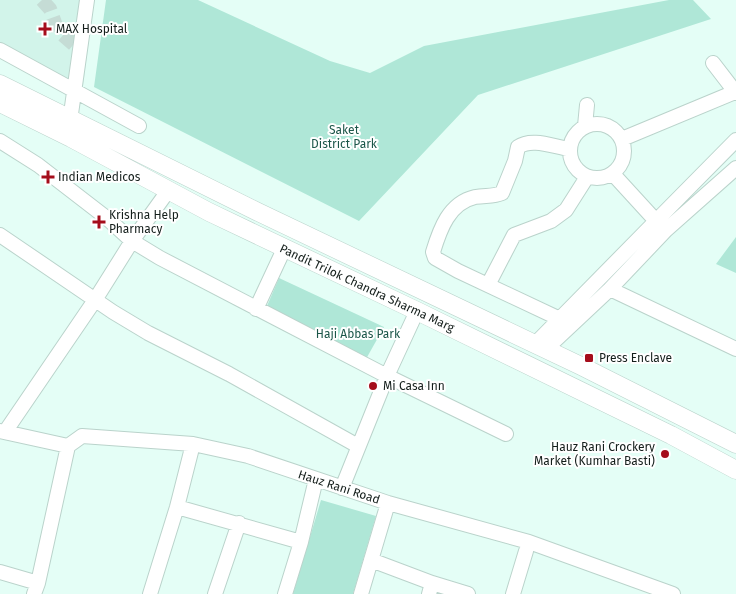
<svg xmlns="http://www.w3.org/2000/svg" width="736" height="594" viewBox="0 0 736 594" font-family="'Fira Sans',sans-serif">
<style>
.built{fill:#d2f4ea}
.park{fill:#afe7d7}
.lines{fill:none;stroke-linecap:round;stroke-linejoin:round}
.minor-tunnel{stroke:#c5dcd5;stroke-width:14;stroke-dasharray:14 7;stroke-linecap:butt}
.minor-casing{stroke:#bad3cb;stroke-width:16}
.major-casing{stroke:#bad3cb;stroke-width:19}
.minor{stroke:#fff;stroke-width:14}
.major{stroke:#fff;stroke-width:18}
.poi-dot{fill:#a50d1b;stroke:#fff;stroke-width:2}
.labels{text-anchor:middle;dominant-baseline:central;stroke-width:4;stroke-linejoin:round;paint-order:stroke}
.poi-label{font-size:12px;fill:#141e1b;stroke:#fff;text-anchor:start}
.park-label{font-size:12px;fill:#1c5649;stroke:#fff}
.street-label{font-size:12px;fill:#141e1b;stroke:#fff}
</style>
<rect width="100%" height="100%" fill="#e4fef6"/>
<path class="built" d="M0,0H94L82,94L51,84L0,58Z"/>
<path class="park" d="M106,0H198L330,61L370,73L424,46L669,0H693L711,19L478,95L359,221L94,87Z
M736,237V273L716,264Z
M279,278L384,327L366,359L267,306Z
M321,500L376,516L353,594H293Z"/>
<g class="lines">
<path class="minor-tunnel" d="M42,0L50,9L58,31L79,49"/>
<g class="minor-casing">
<path id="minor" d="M0,50L139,126
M713,63L736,93
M570 151a27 27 0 1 1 54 0a27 27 0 1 1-54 0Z
M585,126L587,105
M69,128L87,0
M622,139L735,92
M0,141L38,165L108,219L132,241L160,258L387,376L506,434
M656,221L736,140
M0,235L113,312L148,333L229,374L358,446
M488,285L514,235L551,221L566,210L587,177
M610,289L736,349
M256,309L284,249
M560,319L458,271L435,258L433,252C440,229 449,203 475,197C485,195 493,197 502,193L515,161L518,147C532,137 554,147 570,149
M535,344L656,221L613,174
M546,349L610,289L666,230L736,168
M0,431L68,446L82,436L193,444L248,456L388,503L529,542L673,594
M5,432L95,300L132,241L168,191
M342,488L387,376L417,311
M177,507L301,542
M371,560L432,583
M0,572L38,583
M34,594L38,583L68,446
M150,594L177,507L193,444
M215,594L239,523
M285,594L301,542L316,479
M361,594L388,503
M429,594L432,583L468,594
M513,594L526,551"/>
</g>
<g class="major-casing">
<path id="major" d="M0,84L258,212L581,366L736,444
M0,103L71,138L209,212L417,311L671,435L736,470"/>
</g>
<use href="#minor" class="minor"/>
<use href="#major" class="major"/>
</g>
<g class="poi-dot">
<path d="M42.5 21.5h5v5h5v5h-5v5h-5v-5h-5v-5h5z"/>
<path d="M45.5 169.5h5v5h5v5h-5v5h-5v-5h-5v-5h5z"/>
<path d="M96.5 214.5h5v5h5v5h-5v5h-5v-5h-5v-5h5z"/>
<rect x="584" y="353" width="10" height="10" rx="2.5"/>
<circle cx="373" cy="386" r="5"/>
<circle cx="665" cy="454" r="5"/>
</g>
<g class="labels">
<g class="poi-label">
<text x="56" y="29">MAX Hospital</text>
<text x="58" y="177">Indian Medicos</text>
<text x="109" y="215">Krishna Help<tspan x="109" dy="14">Pharmacy</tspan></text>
<text x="599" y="358">Press Enclave</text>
<text x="383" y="386">Mi Casa Inn</text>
<text x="655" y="447" text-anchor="end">Hauz Rani Crockery<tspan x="655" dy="14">Market (Kumhar Basti)</tspan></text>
</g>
<g class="park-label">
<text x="344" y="130">Saket<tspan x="344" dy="14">District Park</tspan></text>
<text x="358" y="334">Haji Abbas Park</text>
</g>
<g class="street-label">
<text transform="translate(367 288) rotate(25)">Pandit Trilok Chandra Sharma Marg</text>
<text transform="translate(339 487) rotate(18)">Hauz Rani Road</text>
</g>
</g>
</svg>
